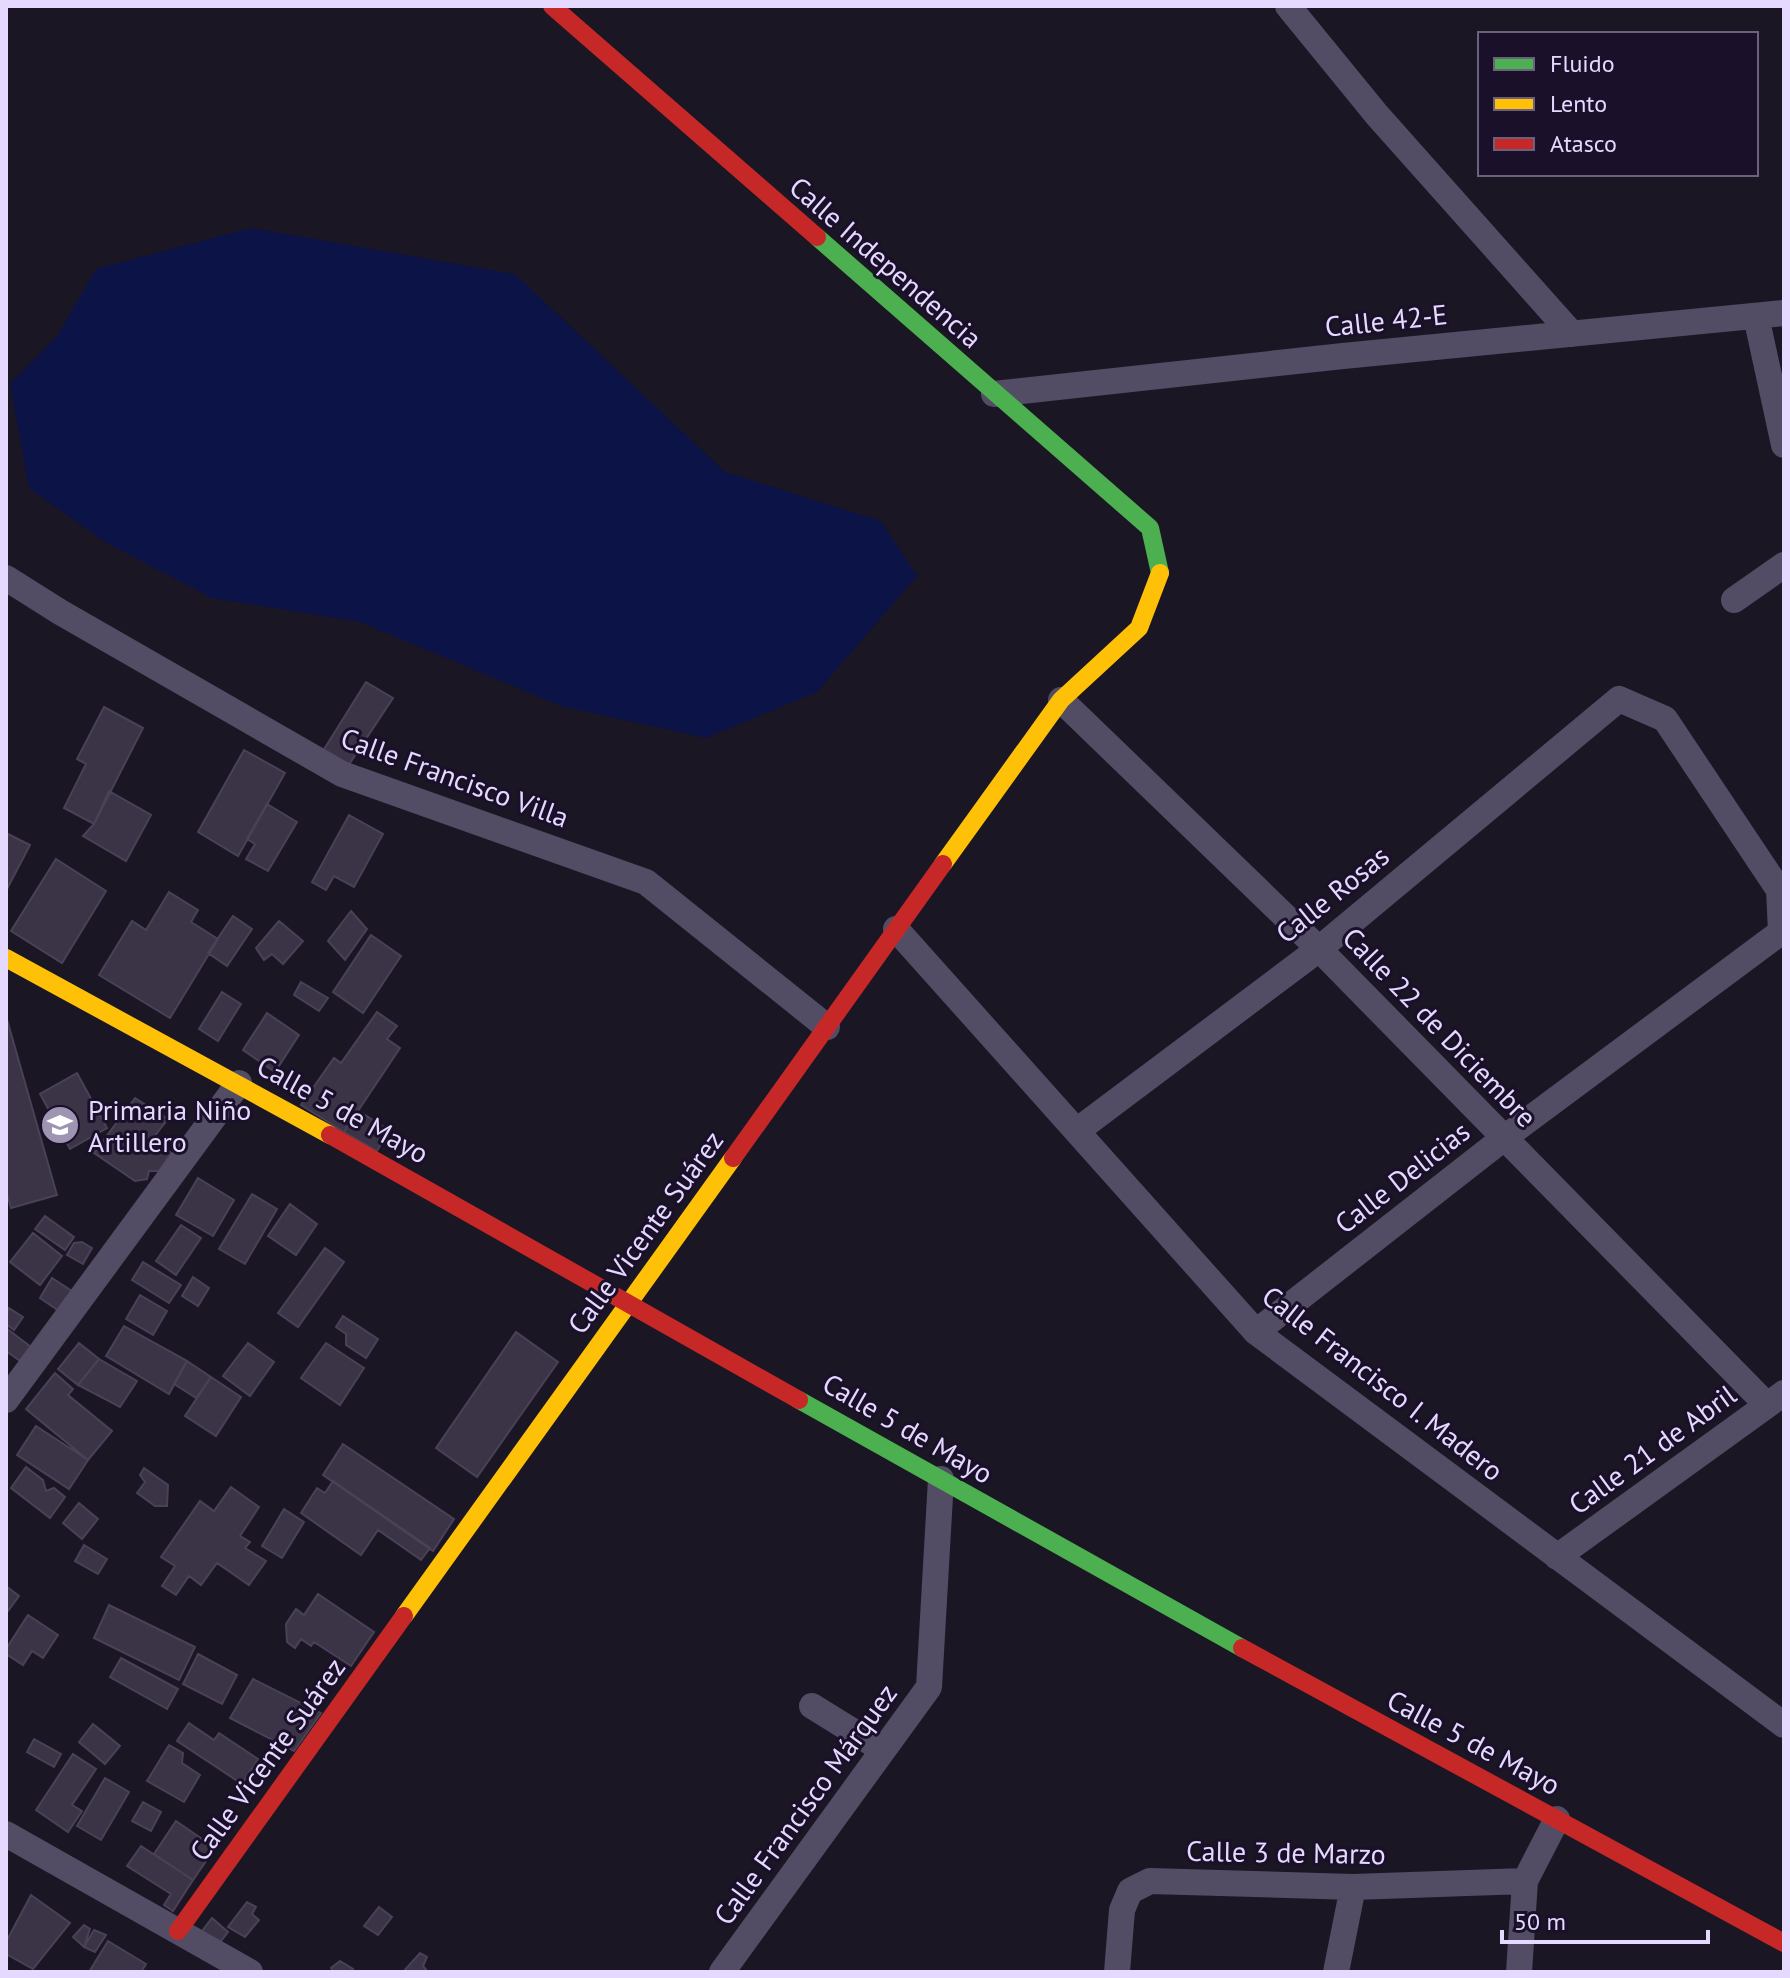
<svg xmlns="http://www.w3.org/2000/svg" width="1790" height="1978" viewBox="0 0 1790 1978" font-family="'PT Sans',sans-serif">
<style>
.water{fill:#0c1347}
.building{fill:#3b3446;stroke:#4a4158;stroke-width:2}
.lines{fill:none;stroke-linecap:round;stroke-linejoin:round}
.street{stroke:#524c65;stroke-width:26}
.fast{stroke:#4caf50;stroke-width:18}
.slow{stroke:#ffc107;stroke-width:18}
.jam{stroke:#c62828;stroke-width:18}
.labels{text-anchor:middle;dominant-baseline:central;stroke-width:6;stroke-linejoin:round;paint-order:stroke}
.street-label{font-size:28px;fill:#e6d9ff;stroke:#1a102a}
.poi-label{font-size:28px;fill:#e6d9ff;stroke:#1a102a;text-anchor:start}
</style>
<rect width="100%" height="100%" fill="#1b1624"/>
<path class="water" d="M251,228L515,274L725,472L881,521L917,576L817,692L706,738L561,706L360,622L212,598L105,542L29,488L10,384L58,335L96,269Z"/>
<path class="building" d="M366,682L393,698L348,766L323,751Z
M104,707L143,728L94,824L64,808L86,764L77,759Z
M244,750L285,773L238,856L198,832Z
M109,791L151,815L126,861L83,836L94,824Z
M267,804L297,822L268,871L246,859L255,844L247,839Z
M349,815L383,834L354,887L334,876L326,890L312,882Z
M6,833L30,845L6,891Z
M56,859L106,891L62,963L11,931Z
M169,892L198,910L191,922L218,939L170,1018L99,975L132,921L146,930Z
M351,911L367,929L345,960L328,941Z
M233,916L252,929L227,966L208,953Z
M279,921L303,941L283,964L272,954L264,960L256,948Z
M371,935L401,956L363,1013L333,992Z
M301,982L328,998L319,1011L294,995Z
M222,992L241,1004L218,1041L199,1029Z
M377,1012L397,1026L387,1039L400,1048L344,1132L301,1105L334,1058L341,1063Z
M267,1013L299,1035L275,1072L243,1050Z
M6,1016L57,1195L11,1208L6,1190Z
M77,1073L107,1128L70,1149L40,1094Z
M135,1098L168,1119L153,1138L171,1153L159,1171H149L147,1179L135,1181L94,1153Z
M357,1110L389,1130L377,1151L344,1132Z
M198,1178L234,1200L213,1236L176,1215Z
M252,1194L277,1209L245,1264L219,1249Z
M290,1204L317,1224L296,1255L268,1236Z
M45,1216L74,1237L65,1250L35,1229Z
M181,1225L201,1238L176,1275L156,1261Z
M33,1233L62,1256L40,1285L10,1262Z
M82,1242L92,1248L83,1264L67,1255L74,1243Z
M325,1248L344,1262L298,1327L278,1313Z
M143,1262L181,1285L169,1303L132,1280Z
M193,1277L209,1288L198,1306L182,1296Z
M52,1278L75,1293L62,1313L40,1298Z
M140,1295L167,1311L153,1335L126,1319Z
M9,1308L23,1317L14,1330L6,1324V1313Z
M343,1316L378,1339L366,1358L346,1345V1334L336,1327Z
M124,1326L187,1361L169,1394L106,1356Z
M6,1328L31,1347L20,1361L6,1351Z
M516,1332L558,1362L477,1477L436,1448Z
M79,1343L99,1359L78,1385L58,1369Z
M248,1343L274,1362L250,1396L223,1376Z
M326,1343L364,1368L340,1405L301,1378Z
M99,1359L137,1381L120,1407L78,1385Z
M187,1361L211,1377L196,1398L174,1384Z
M55,1373L73,1389L68,1395L112,1431L88,1460L26,1409Z
M211,1377L241,1397L216,1436L185,1416Z
M36,1426L88,1460L69,1489L17,1455Z
M343,1444L454,1519L433,1551L323,1475Z
M26,1467L43,1480L46,1491L54,1488L65,1497L50,1518L11,1488Z
M144,1468L168,1485L167,1506H155L137,1493L145,1482L140,1475Z
M333,1481L430,1548L421,1560L378,1530L361,1555L301,1513L317,1488L325,1493Z
M231,1487L259,1507L240,1536L250,1542L245,1548L266,1561L249,1585L217,1563L201,1585L189,1576L176,1595L162,1586L175,1566L161,1557L200,1501L214,1511Z
M79,1503L98,1519L82,1539L63,1523Z
M284,1509L304,1522L282,1558L262,1546Z
M84,1545L107,1559L98,1574L75,1561Z
M6,1586L19,1596L8,1611L6,1610Z
M318,1594L374,1632L351,1666L314,1642L311,1646L301,1639L295,1648L287,1642L286,1624L296,1609L304,1615Z
M109,1605L195,1647L179,1680L94,1638Z
M28,1615L58,1635L43,1658L32,1651L23,1665L6,1654V1649Z
M198,1654L237,1675L222,1704L183,1684Z
M121,1658L178,1689L167,1709L110,1677Z
M253,1679L321,1713L294,1751L230,1718Z
M189,1723L214,1740L219,1733L258,1759L242,1784L177,1741Z
M93,1724L120,1746L105,1764L79,1742Z
M34,1739L61,1754L54,1767L27,1752Z
M169,1745L183,1753L182,1763L200,1775L184,1802L147,1781Z
M73,1754L96,1769L72,1805L82,1811L68,1832L36,1810Z
M105,1778L129,1792L101,1840L77,1826Z
M143,1802L161,1812L151,1831L132,1821Z
M176,1821L215,1848L193,1880L154,1854Z
M141,1846L193,1880L173,1911L164,1905L171,1894L127,1866Z
M31,1895L70,1923L33,1969L6,1954V1942Z
M247,1902L256,1907L252,1914L259,1920L245,1937L228,1927Z
M379,1907L392,1917L378,1935L364,1926Z
M212,1918L228,1932L215,1949L196,1939Z
M84,1925L90,1929L84,1947L73,1937Z
M94,1930L106,1935L95,1952L84,1947Z
M108,1941L146,1964L141,1972H89Z
M420,1953L427,1957L423,1966L428,1972H403Z
M340,1961L353,1969L352,1972H334L331,1968Z"/>
<g class="lines">
<path class="street" d="M1288,6L1377,115L1572,334
M1756,316L1784,445
M994,394L1343,356L1784,313
M6,578L60,612L342,774L646,882L827,1027
M1734,600L1784,565
M1061,700L1319,949L1767,1405
M896,929L1256,1332L1784,1725
M1078,1130L1319,949L1619,699L1665,719L1779,890L1781,932L1504,1138L1256,1332
M6,1400L239,1083
M1557,1557L1784,1393
M812,1706L883,1750
M6,1834L250,1972
M722,1972L929,1687L941,1479
M1117,1972L1122,1910L1130,1891L1150,1881L1353,1887L1525,1881
M1336,1972L1353,1887
M1519,1972L1525,1881L1557,1819"/>
<path class="fast" d="M817,237L1150,528L1160,573
M799,1400L1242,1648"/>
<path class="slow" d="M943,864L1061,700L1139,628L1160,573
M6,958L330,1135
M404,1616L733,1158"/>
<path class="jam" d="M552,6L817,237
M330,1135L799,1400
M733,1158L943,864
M1242,1648L1784,1943
M178,1931L404,1616"/>
</g>
<defs>
<g id="school-disc" transform="scale(2)"><circle r="9.5" fill="#9f95b2" stroke="#1a102a"/><path d="M0-5L7-2L0 1L-7-2ZM-4 1L0 2.5L4 1V4Q0 6-4 4Z" fill="#fff"/></g>
</defs>
<g fill-rule="evenodd">
<use href="#school-disc" x="60" y="1125"/>
</g>
<g class="labels">
<g class="street-label">
<text transform="translate(886 262) rotate(41)">Calle Independencia</text>
<text transform="translate(1386 320) rotate(-6)">Calle 42-E</text>
<text transform="translate(455 777) rotate(20)">Calle Francisco Villa</text>
<text transform="translate(1332 894) rotate(-39)">Calle Rosas</text>
<text transform="translate(1440 1027) rotate(46)">Calle 22 de Diciembre</text>
<text transform="translate(343 1109) rotate(29)">Calle 5 de Mayo</text>
<text transform="translate(1402 1177) rotate(-38)">Calle Delicias</text>
<text transform="translate(645 1232) rotate(-54)">Calle Vicente Suárez</text>
<text transform="translate(1383 1383) rotate(38)">Calle Francisco I. Madero</text>
<text transform="translate(908 1428) rotate(30)">Calle 5 de Mayo</text>
<text transform="translate(1652 1449) rotate(-36)">Calle 21 de Abril</text>
<text transform="translate(1474 1742) rotate(28)">Calle 5 de Mayo</text>
<text transform="translate(267 1759) rotate(-54)">Calle Vicente Suárez</text>
<text transform="translate(805 1804) rotate(-54)">Calle Francisco Márquez</text>
<text transform="translate(1286 1852) rotate(1)">Calle 3 de Marzo</text>
</g>
<g class="poi-label">
<text x="88" y="1109">Primaria Niño<tspan x="88" dy="32">Artillero</tspan></text>
</g>
</g>
<rect width="1790" height="1978" fill="none" stroke="#e6d9ff" stroke-width="16"/>
<rect x="1478" y="32" width="280" height="144" fill="#1a102a" stroke="#6c607f" stroke-width="2"/>
<rect x="1494" y="58" width="40" height="12" fill="#4caf50" stroke="#6c607f" stroke-width="2"/>
<text x="1550" y="72" font-size="24" fill="#e6d9ff">Fluido</text>
<rect x="1494" y="98" width="40" height="12" fill="#ffc107" stroke="#6c607f" stroke-width="2"/>
<text x="1550" y="112" font-size="24" fill="#e6d9ff">Lento</text>
<rect x="1494" y="138" width="40" height="12" fill="#c62828" stroke="#6c607f" stroke-width="2"/>
<text x="1550" y="152" font-size="24" fill="#e6d9ff">Atasco</text>
<path d="M1502 1930v12h206v-12" fill="none" stroke="#e6d9ff" stroke-width="4"/>
<text x="1514" y="1930" font-size="24" fill="#e6d9ff" stroke="#1a102a" stroke-width="6" paint-order="stroke">50 m</text>
</svg>
